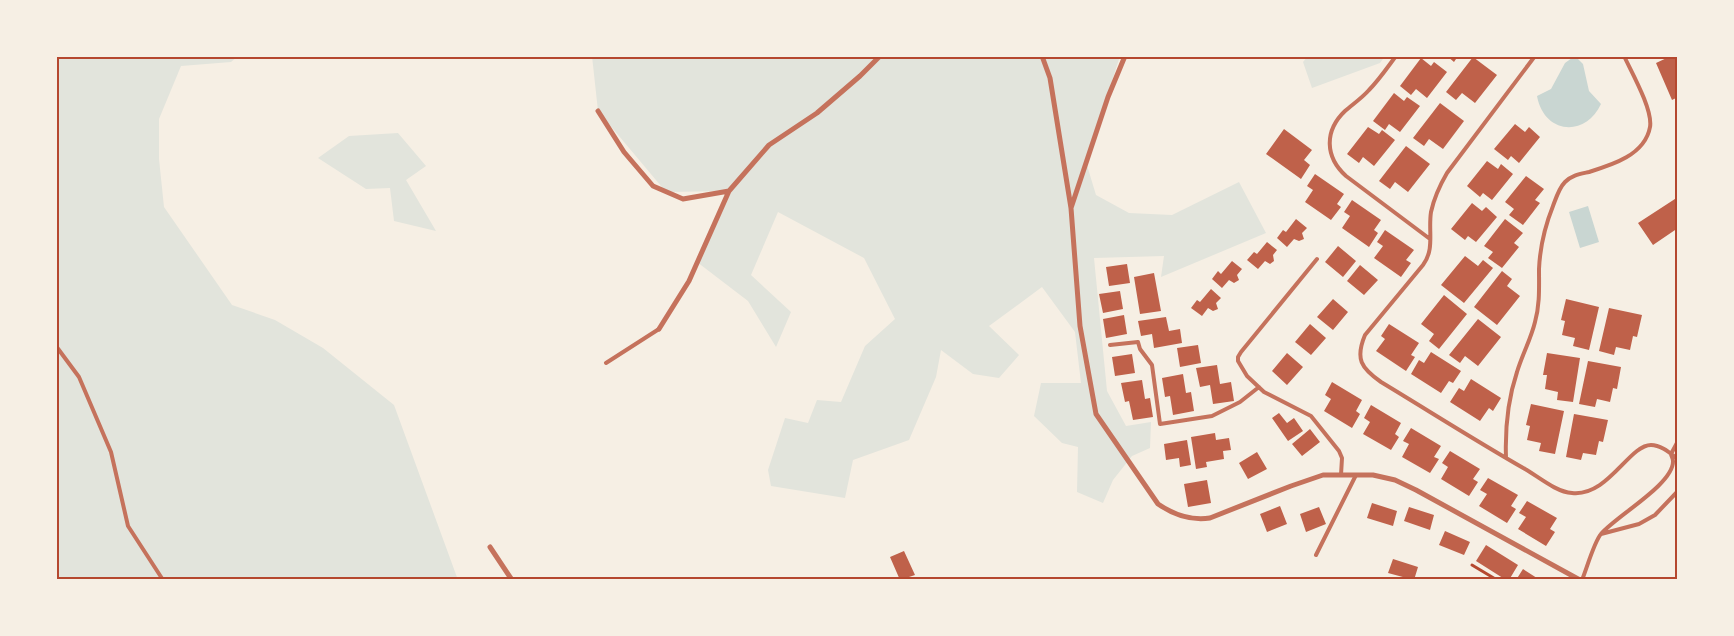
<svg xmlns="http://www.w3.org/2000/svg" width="1734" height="636" viewBox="0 0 1734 636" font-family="'Space Grotesk',sans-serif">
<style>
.green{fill:#e2e4dc}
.water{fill:#c9d6d2}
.building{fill:#bf614a}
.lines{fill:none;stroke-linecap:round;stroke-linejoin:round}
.path{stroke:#b5482f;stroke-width:3}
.service{stroke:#c5725c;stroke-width:4}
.minor{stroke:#c5725c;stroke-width:5}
.neatline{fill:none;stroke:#b5482f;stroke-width:2}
</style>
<rect width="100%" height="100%" fill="#f6efe4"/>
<path class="green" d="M56,56H238L231,62L181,66L159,119V159L164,207L232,305L275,320L323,348L394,405L458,580H56Z
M592,56H1120L1086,162L1096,195L1129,213L1172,215L1239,182L1266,233L1161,277L1164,256L1094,258L1107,391L1126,426L1151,422L1150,448L1132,456L1113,480L1103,503L1077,492L1078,447L1062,443L1034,416L1041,383H1081L1075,332L1042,287L989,326L1019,355L999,378L973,374L941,350L936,377L909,440L853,460L845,498L771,486L768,470L785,418L808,423L817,400L841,402L865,346L895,319L864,258L778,212L751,275L791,312L776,347L748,301L697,262L729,191L666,192L598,111Z
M1308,56H1385L1380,63L1312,88L1303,62Z
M398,133L426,166L406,180L436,231L394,221L390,188L366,189L318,158L349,136Z"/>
<path class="water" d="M1572,58H1577L1583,64L1589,91L1601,104C1585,138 1544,134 1537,96L1551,89L1565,63Z
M1588,206L1599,242L1580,248L1569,212Z"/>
<path class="building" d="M1447,56H1458L1454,62Z
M1671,56H1678V97L1672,100L1656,63Z
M1473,57L1497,75L1475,103L1462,93L1456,100L1446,92Z
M1421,58L1431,66L1434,62L1447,72L1427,98L1416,89L1411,95L1400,86Z
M1394,93L1404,101L1407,97L1420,106L1400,132L1389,124L1385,130L1373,121Z
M1440,103L1464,121L1443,149L1429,139L1424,146L1413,138Z
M1515,124L1525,132L1529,127L1540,137L1519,163L1511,156L1508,160L1494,149Z
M1368,127L1379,134L1382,130L1395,140L1374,166L1363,157L1359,163L1347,154Z
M1284,129L1312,150L1304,160L1310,165L1301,179L1266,154Z
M1406,146L1430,164L1408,192L1395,182L1390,189L1379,181Z
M1487,161L1498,169L1501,164L1513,174L1492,200L1483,193L1480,197L1467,186Z
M1315,174L1344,194L1337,204L1341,207L1331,220L1305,202L1313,190L1307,186Z
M1526,176L1544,189L1535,200L1540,203L1523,225L1509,215L1514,209L1505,202Z
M1678,197V228L1653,245L1638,223Z
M1352,200L1381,220L1374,230L1378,233L1369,247L1342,228L1350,216L1344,212Z
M1472,203L1482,211L1486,207L1497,217L1476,242L1468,236L1465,240L1451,229Z
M1296,219L1307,228L1302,233L1304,239L1299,241L1294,239L1287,247L1277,238L1283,230L1286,232Z
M1505,219L1523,233L1514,243L1519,247L1502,268L1488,258L1493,252L1484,246Z
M1385,230L1414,250L1406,260L1411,263L1401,277L1374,258L1383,246L1377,242Z
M1267,242L1277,250L1273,255L1274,261L1270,264L1265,261L1258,269L1247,260L1254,252L1257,254Z
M1338,246L1356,261L1343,277L1325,262Z
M1465,256L1478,266L1483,260L1493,268L1464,303L1441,285Z
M1232,261L1242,269L1237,275L1239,280L1234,283L1229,280L1222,288L1212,279L1218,271L1221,274Z
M1127,264L1130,283L1109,286L1106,267Z
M1360,265L1378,280L1364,295L1347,281Z
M1502,271L1512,279L1507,286L1520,296L1497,325L1474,307Z
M1154,273L1161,311L1140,314L1134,277Z
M1211,289L1221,298L1216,303L1218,309L1213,311L1208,308L1202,316L1191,308L1197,300L1200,302Z
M1120,291L1123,309L1103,313L1099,294Z
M1444,295L1467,314L1439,349L1429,341L1434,334L1421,324Z
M1333,299L1348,312L1333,330L1317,317Z
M1566,299L1599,307L1589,350L1573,346L1575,338L1562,335L1565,321L1561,320Z
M1609,308L1642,315L1637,337L1633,336L1630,350L1616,347L1614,355L1599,351Z
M1124,315L1127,334L1106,338L1103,319Z
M1166,317L1169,331L1180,329L1182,343L1154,348L1152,334L1141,336L1138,321Z
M1478,319L1501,337L1478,366L1465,356L1460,363L1449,355Z
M1310,324L1326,338L1311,355L1295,342Z
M1389,324L1419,343L1411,355L1415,357L1406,371L1376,351L1385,339L1381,336Z
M1198,345L1201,363L1180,367L1177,348Z
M1431,352L1461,371L1453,383L1449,381L1441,393L1411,374L1419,360L1424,363Z
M1287,353L1303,367L1287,385L1272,371Z
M1547,353L1580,358L1573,402L1557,400L1558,392L1545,389L1547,375H1543Z
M1132,354L1135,373L1115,376L1112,357Z
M1588,361L1621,367L1617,389L1613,388L1610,402L1597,399L1595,407L1579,404Z
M1217,365L1220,384L1231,382L1234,401L1213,404L1210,385L1200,387L1196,368Z
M1183,374L1186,393L1191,392L1194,411L1173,415L1170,396L1165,397L1162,378Z
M1471,379L1501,398L1493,411L1489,408L1480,421L1450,402L1459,388L1464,391Z
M1142,380L1145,399L1150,398L1153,417L1133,420L1129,401L1125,402L1121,383Z
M1332,382L1362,400L1356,411L1360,414L1352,428L1324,411L1331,399L1325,395Z
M1531,404L1564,411L1555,454L1539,451L1541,443L1527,440L1530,426L1526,425Z
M1371,405L1401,423L1395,434L1399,437L1391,450L1363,434L1370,422L1364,418Z
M1279,413L1287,423L1294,418L1303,431L1288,441L1272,418Z
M1574,414L1608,420L1603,442L1599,441L1596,455L1583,453L1581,460L1566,457Z
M1411,428L1441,446L1434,457L1439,459L1430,473L1402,457L1409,444L1403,441Z
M1310,429L1320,442L1302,456L1292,444Z
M1215,433L1216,440L1229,438L1231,450L1223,451L1224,459L1206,462L1207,467L1196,469L1191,437Z
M1187,440L1191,465L1180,467L1179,458L1166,460L1164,444Z
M1450,451L1480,469L1473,479L1478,482L1469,496L1441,479L1448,467L1442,463Z
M1257,452L1267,469L1248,479L1239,463Z
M1488,478L1518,495L1511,506L1516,509L1507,523L1479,506L1487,494L1480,490Z
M1207,480L1211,503L1188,507L1184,484Z
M1527,501L1557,518L1550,529L1555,532L1546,546L1518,529L1526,517L1519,513Z
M1372,503L1397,511L1393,526L1367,518Z
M1280,506L1287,524L1267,532L1260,514Z
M1319,507L1326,524L1306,532L1300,514Z
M1409,507L1434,515L1430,530L1404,521Z
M1445,531L1470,542L1464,555L1439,545Z
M1486,545L1518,565L1509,580H1506L1476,561Z
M904,551L915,575L900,580L890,557Z
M1393,559L1418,567L1414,580L1388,573Z
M1523,569L1540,580H1516Z"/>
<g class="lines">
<path class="path" d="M1472,565L1497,580"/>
<path class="service" d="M1396,56C1387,68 1379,80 1369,90C1362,98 1353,104 1345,111C1324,131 1325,157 1346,176L1430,239
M1535,56L1447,173C1440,185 1434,198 1431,212C1428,231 1435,249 1423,265L1365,335C1355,359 1361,368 1381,382C1429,411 1476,441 1525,469C1539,477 1556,492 1572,493C1608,497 1629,445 1651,445C1661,445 1670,453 1678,459
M1317,259L1241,352L1238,357V361L1247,376L1264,392L1311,416L1339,451L1342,458L1341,475
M1110,345L1138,342L1140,349L1152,365L1160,424L1212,416L1240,402L1259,387
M56,346L79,377L111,452L128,526L163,580
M606,363L659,329
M1506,458C1505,430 1508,399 1517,372C1522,355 1531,339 1535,322C1540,304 1539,287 1539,269C1540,247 1545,226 1553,206C1556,198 1559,188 1565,182C1572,175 1580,174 1589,172C1612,165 1645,155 1650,127C1653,110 1632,73 1624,56
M1601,534L1639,524L1655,515L1678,491
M1316,555L1356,475
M1582,580C1587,568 1594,542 1601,534C1616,516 1674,484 1673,461C1673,458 1671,456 1671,454L1678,441"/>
<path class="minor" d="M1042,56L1050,78L1071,208L1080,326L1096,414L1158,504C1174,515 1190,521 1210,518L1291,486L1323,475H1373L1395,480L1416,490L1580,580
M598,111L624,152L653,186L683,199L729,191L769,145L817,113L860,76L880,56
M1071,208L1108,97L1125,56
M659,329L689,281L729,191
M490,547L512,580"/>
</g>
<rect width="1734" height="636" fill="none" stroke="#f6efe4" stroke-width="115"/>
<rect x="58" y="58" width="1618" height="520" class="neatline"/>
</svg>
